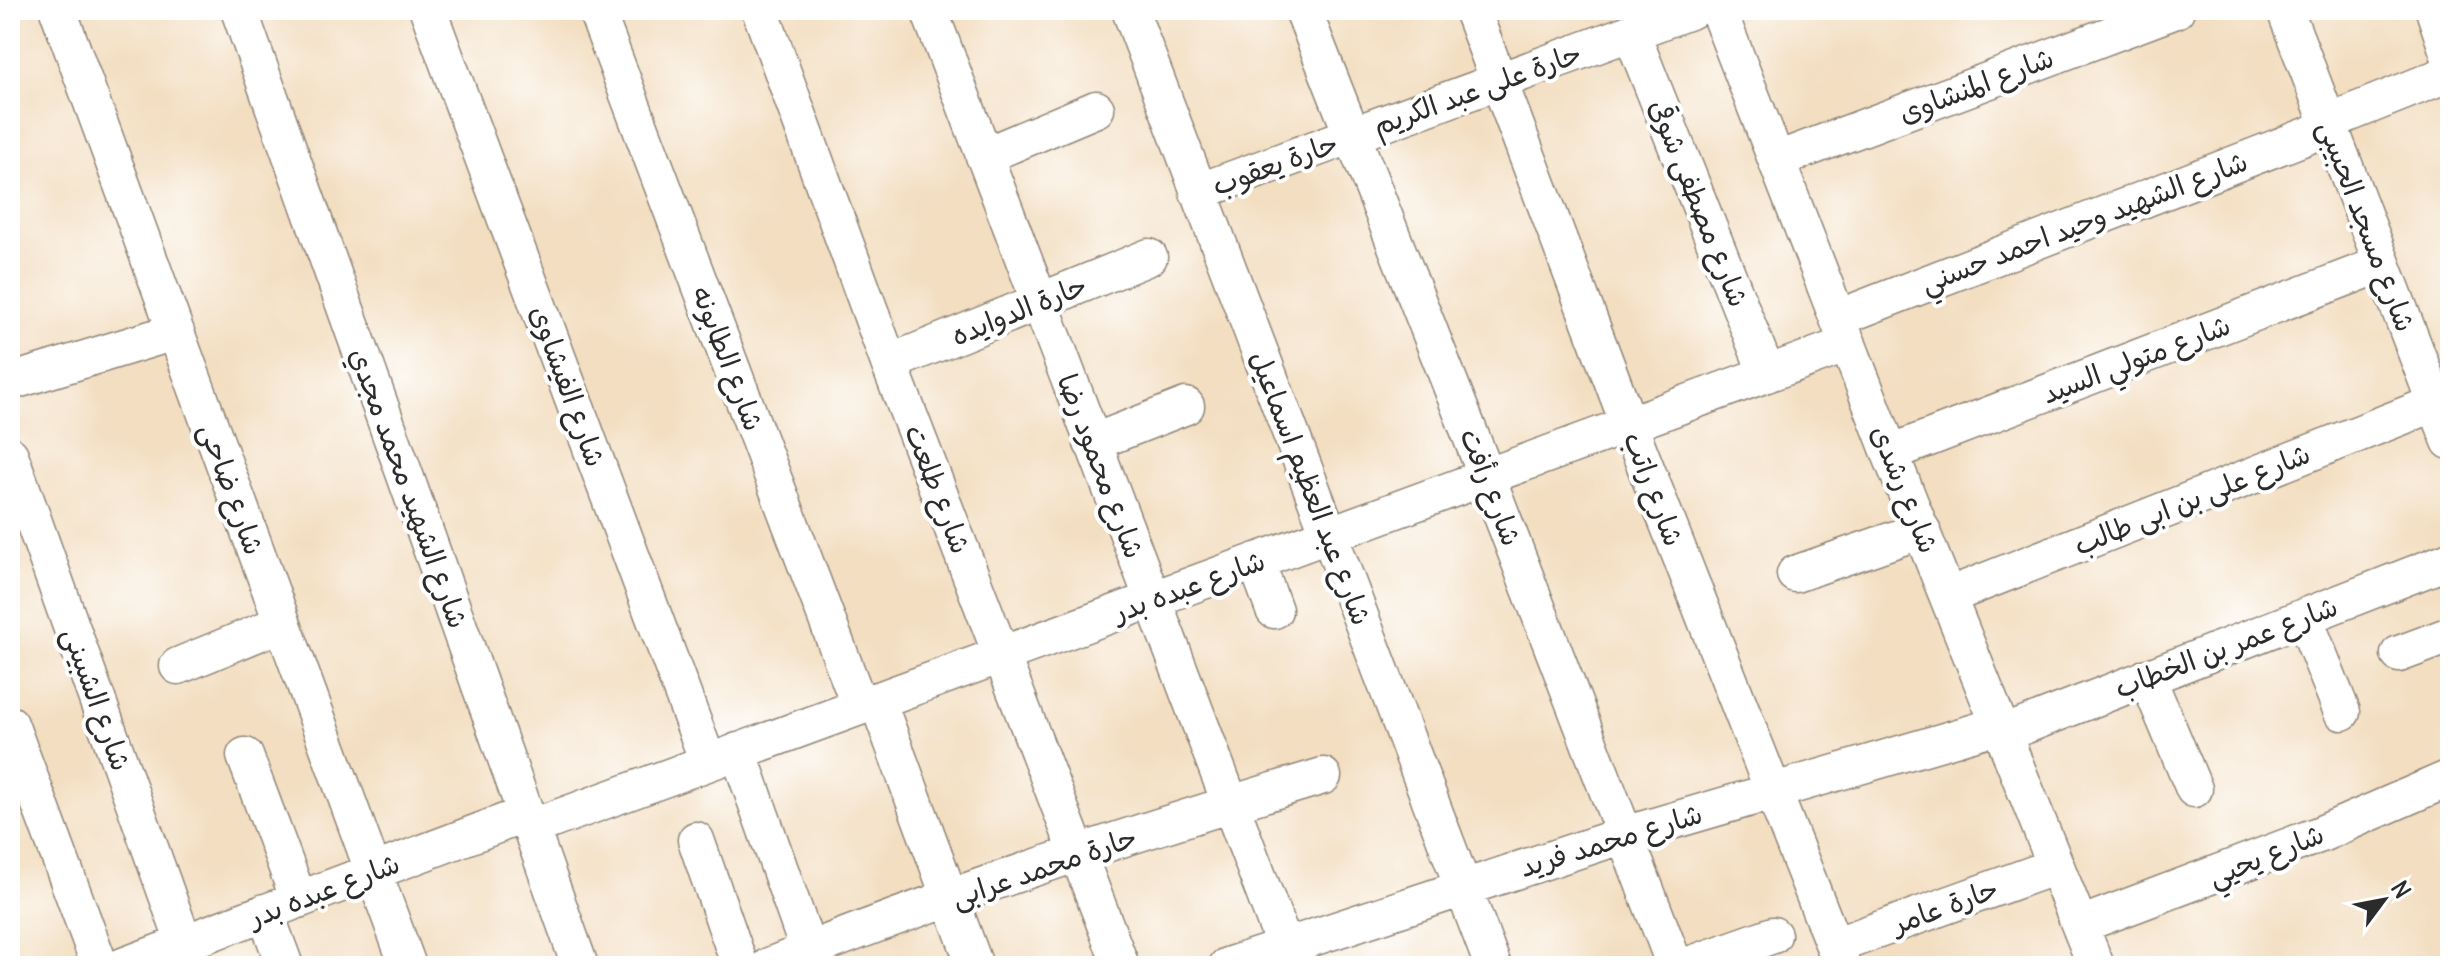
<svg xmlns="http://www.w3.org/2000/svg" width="2460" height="976" viewBox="0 0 2460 976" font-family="Delius,'Playpen Sans Arabic',sans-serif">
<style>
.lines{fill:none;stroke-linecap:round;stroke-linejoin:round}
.street-casing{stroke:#8f8476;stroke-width:39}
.street{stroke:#fff;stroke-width:36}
.labels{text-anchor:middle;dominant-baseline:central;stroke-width:8;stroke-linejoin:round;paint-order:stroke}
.street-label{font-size:28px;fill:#2b2b2b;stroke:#fff}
</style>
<rect width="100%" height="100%" fill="#fff"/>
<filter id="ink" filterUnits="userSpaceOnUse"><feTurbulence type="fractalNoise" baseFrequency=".0125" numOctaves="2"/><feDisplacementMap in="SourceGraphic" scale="16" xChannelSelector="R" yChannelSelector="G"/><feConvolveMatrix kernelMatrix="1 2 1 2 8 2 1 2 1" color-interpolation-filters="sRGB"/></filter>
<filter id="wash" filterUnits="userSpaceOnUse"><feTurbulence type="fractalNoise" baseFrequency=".006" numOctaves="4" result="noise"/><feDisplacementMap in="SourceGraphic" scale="32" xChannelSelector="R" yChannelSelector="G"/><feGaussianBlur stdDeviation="1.8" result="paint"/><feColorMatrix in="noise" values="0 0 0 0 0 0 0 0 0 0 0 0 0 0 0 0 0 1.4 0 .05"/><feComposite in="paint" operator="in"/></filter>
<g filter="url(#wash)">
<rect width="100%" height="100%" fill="#f3dec1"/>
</g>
<g filter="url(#ink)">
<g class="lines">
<g class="street-casing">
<path id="street" d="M58,10L408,966
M239,10L580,966
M428,10L708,762
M596,10L860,707
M760,10L889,363L1121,966
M929,10L1292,966
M1130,10L1493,966
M1303,10L1487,477L1675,966
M1472,10L1629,425L1842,966
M1718,10L1890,453L2096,966
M2285,10L2450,441
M2434,10L2450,58
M1631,32L1767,374
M2328,122L2450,73
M984,156L1096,109
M1777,160L2176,10
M1198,192L1692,10
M1838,318L2330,127
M889,363L1149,257
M10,382L174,332
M1092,443L1186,406
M1890,453L2382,264
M10,455L184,943
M1256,561L1274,610
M1795,574L1922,530
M1948,596L2436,403
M2304,617L2342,712
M2399,654L2450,635
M178,666L282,623
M2147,677L2194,789
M877,700L975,966
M10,724L100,966
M2003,734L2450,560
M738,751L814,966
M245,756L299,900
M530,828L1848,344
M696,840L740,966
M265,912L285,966
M2080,925L2321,834L2450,778
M1834,946L2056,866
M123,966L526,814
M769,966C949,893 1136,832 1323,776
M1227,966L1624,835L1999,725
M1686,966L1773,935"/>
</g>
<use href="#street" class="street"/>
</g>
</g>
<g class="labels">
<g class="street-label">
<text transform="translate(1976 85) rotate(-21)">شارع المنشاوى</text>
<text transform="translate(1477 89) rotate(-20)">حارة على عبد الكريم</text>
<text transform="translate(1275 164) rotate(-20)">حارة يعقوب</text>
<text transform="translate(1699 203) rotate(68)">شارع مصطفى شوقى</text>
<text transform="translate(2084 222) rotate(-21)">شارع الشهيد وحيد احمد حسني</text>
<text transform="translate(2367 226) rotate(69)">شارع مسجد الحبيبى</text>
<text transform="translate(1019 310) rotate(-22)">حارة الدوايده</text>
<text transform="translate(728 358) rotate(69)">شارع الطابونه</text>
<text transform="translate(2136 359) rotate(-21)">شارع متولي السيد</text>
<text transform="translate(568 386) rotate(70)">شارع الفيشاوى</text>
<text transform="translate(1101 466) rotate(69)">شارع محمود رضا</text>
<text transform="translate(1491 487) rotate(69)">شارع رأفت</text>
<text transform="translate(409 488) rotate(70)">شارع الشهيد محمد مجدي</text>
<text transform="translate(1311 488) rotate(69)">شارع عبد العظيم اسماعيل</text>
<text transform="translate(232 489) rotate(70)">شارع ضاحى</text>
<text transform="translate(938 489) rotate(69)">شارع طلعت</text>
<text transform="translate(1654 489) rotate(69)">شارع راتب</text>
<text transform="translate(1905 489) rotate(68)">شارع رشدى</text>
<text transform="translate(2192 499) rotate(-22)">شارع على بن ابى طالب</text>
<text transform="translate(1189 586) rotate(-20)">شارع عبده بدر</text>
<text transform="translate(2226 647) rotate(-21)">شارع عمر بن الخطاب</text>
<text transform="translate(97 699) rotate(70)">شارع الشبينى</text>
<text transform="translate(1611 840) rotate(-17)">شارع محمد فريد</text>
<text transform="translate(2266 855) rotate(-22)">شارع يحيي</text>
<text transform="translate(1044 867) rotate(-19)">حارة محمد عرابى</text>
<text transform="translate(324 890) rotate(-21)">شارع عبده بدر</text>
<text transform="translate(1945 906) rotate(-20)">حارة عامر</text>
</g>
</g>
<rect width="2460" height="976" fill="none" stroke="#fff" stroke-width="40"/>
<g transform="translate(2384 900) rotate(58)" stroke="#ffffff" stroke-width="6" paint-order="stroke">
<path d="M0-6L14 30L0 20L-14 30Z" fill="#2b2b2b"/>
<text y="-12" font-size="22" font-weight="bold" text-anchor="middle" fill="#2b2b2b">N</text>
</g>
</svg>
